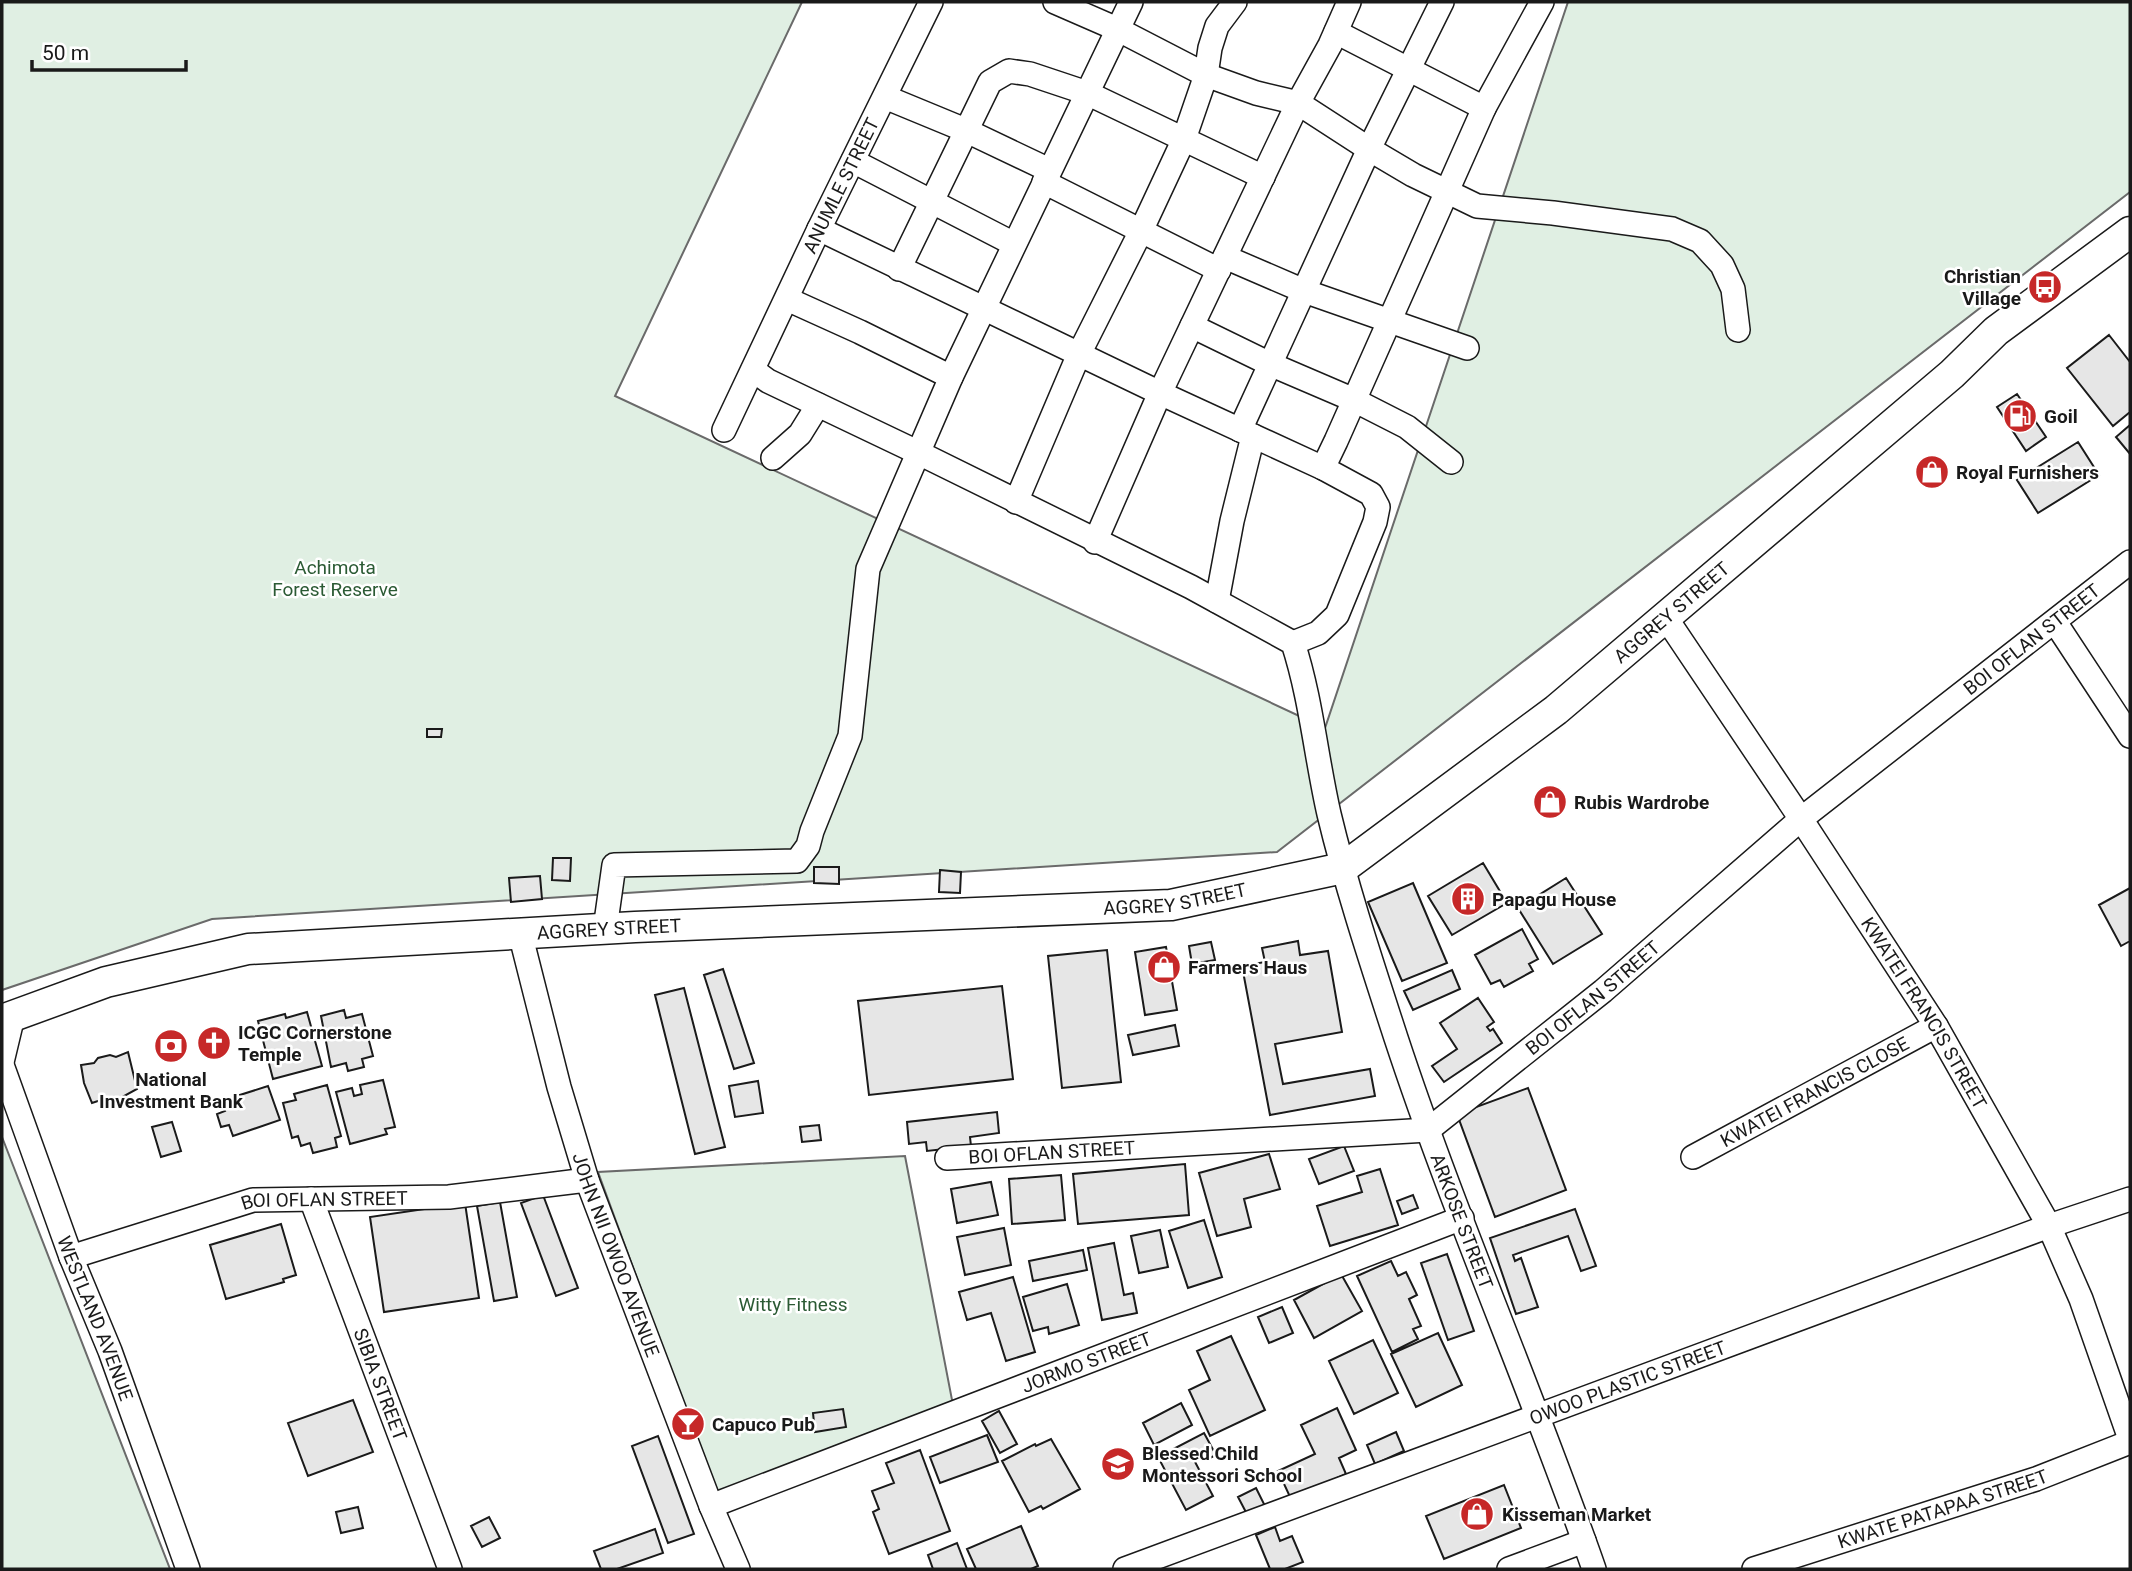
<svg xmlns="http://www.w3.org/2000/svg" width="2132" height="1571" viewBox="0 0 2132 1571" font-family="Roboto,sans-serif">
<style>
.green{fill:#e0efe3;stroke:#6a6a6a;stroke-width:2}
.building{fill:#e6e6e6;stroke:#1a1a1a;stroke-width:2}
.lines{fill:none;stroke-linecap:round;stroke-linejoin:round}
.minor-casing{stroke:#1a1a1a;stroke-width:26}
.major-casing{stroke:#1a1a1a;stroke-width:33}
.minor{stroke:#fff;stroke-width:23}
.major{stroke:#fff;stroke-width:30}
.labels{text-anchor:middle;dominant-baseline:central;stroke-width:5;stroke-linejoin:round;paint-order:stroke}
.street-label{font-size:19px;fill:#1a1a1a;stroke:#fff}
.poi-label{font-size:19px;font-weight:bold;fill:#1a1a1a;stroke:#fff;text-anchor:start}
.park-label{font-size:19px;fill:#2b5a34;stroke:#fff}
</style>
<rect width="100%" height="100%" fill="#fff"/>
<path class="green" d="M2,2H802L615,396L1325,728L1568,2H2130V192L1277,852L212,919L2,990Z
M2,1137L170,1569H2Z
M905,1156L953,1405L716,1494L598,1172Z"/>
<path class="building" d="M2109,335L2130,362V412L2113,426L2067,368Z
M2017,394L2046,437L2026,451L1997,407Z
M2130,425V454L2116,437Z
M2078,442L2099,475L2038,513L2017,480Z
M427,729H442L441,737H427Z
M553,858H571L570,881L552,880Z
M1483,863L1507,903L1452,935L1428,896Z
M814,867H839V884L814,883Z
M940,870L961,872L960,893L939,892Z
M540,876L542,899L511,902L509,878Z
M1566,878L1602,934L1553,964L1518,908Z
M1413,883L1447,963L1402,981L1368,902Z
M2130,888V941L2121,946L2099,905Z
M1522,929L1538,959L1529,964L1533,971L1504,987L1500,980L1491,984L1475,955Z
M1298,941L1300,955L1328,951L1342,1032L1275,1044L1283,1084L1370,1069L1375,1096L1270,1115L1242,966L1265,962L1262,948Z
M1211,942L1215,960L1192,964L1189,946Z
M1166,947L1177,1010L1145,1015L1135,952Z
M1107,950L1121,1082L1062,1088L1048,956Z
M723,969L754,1063L734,1069L704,975Z
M1452,970L1460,989L1413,1010L1404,991Z
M1002,986L1013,1079L869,1095L858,1001Z
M684,988L725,1147L695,1154L655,995Z
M1478,998L1494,1022L1487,1027L1490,1031L1493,1029L1502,1043L1444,1082L1432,1066L1457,1049L1440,1023Z
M344,1010L346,1018L362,1014L373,1056L362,1059L364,1067L348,1071L346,1063L331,1067L321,1016Z
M307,1012L322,1066L273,1079L258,1021L285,1014L286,1018Z
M1175,1025L1179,1046L1133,1055L1128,1035Z
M128,1052L137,1089L117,1100L107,1098L92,1103L84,1083L81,1065L94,1063L98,1058L110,1055L116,1057Z
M383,1080L395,1127L385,1129L387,1134L350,1144L336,1092L352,1088L354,1096L362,1094L360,1085Z
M758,1081L763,1113L735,1117L729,1086Z
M327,1085L341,1136L335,1138L337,1147L313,1153L310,1143L301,1146L298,1136L292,1138L283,1103L296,1100L294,1094Z
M268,1086L280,1120L233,1136L229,1125L221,1127L217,1114L225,1111L221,1101Z
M1528,1088L1566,1190L1495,1217L1457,1114Z
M997,1112L999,1133L970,1137L971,1146L927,1151L926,1142L909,1144L907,1122Z
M172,1122L181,1151L161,1157L152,1127Z
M819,1125L821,1140L802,1142L800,1127Z
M1344,1146L1354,1171L1319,1184L1309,1159Z
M1269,1154L1280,1189L1244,1199L1251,1227L1217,1236L1199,1173Z
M1185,1164L1189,1215L1078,1224L1073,1174Z
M1380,1169L1398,1225L1330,1246L1317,1206L1362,1192L1357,1176Z
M1061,1175L1065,1220L1012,1224L1009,1179Z
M991,1182L998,1215L957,1223L951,1189Z
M543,1195L578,1288L556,1296L521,1203Z
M1413,1195L1418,1208L1402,1214L1397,1201Z
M500,1202L517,1297L494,1301L477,1206Z
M465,1203L479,1298L384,1312L370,1217Z
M1575,1209L1596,1266L1581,1271L1568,1236L1513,1255L1515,1261L1521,1258L1538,1307L1516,1314L1490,1238Z
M1204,1220L1222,1277L1188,1288L1169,1231Z
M281,1224L296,1275L283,1279L284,1282L226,1299L210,1245Z
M1004,1228L1011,1265L965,1275L957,1237Z
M1160,1230L1168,1267L1139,1273L1131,1236Z
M1114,1243L1124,1295L1133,1293L1137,1313L1102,1320L1088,1248Z
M1083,1250L1087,1270L1033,1281L1029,1261Z
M1447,1254L1474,1331L1448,1340L1421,1263Z
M1391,1261L1398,1276L1406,1272L1417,1295L1409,1299L1421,1326L1413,1329L1418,1339L1392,1352L1357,1276Z
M1341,1274L1362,1311L1314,1338L1294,1300Z
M1013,1277L1035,1352L1006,1361L991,1313L967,1320L959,1292Z
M1067,1284L1079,1325L1049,1334L1048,1327L1033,1331L1023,1297Z
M1282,1307L1293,1333L1269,1343L1258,1317Z
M1438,1333L1462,1385L1416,1407L1391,1354Z
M1231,1336L1265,1410L1210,1436L1189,1390L1210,1380L1197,1351Z
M1373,1340L1398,1393L1354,1414L1329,1361Z
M353,1400L373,1452L308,1476L288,1423Z
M1181,1403L1192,1425L1154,1445L1143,1423Z
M1337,1408L1356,1450L1339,1458L1346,1474L1291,1499L1278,1471L1315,1454L1301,1425Z
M843,1409L846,1427L815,1432L813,1413Z
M999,1411L1017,1444L1000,1453L982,1421Z
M1396,1432L1404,1451L1375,1464L1367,1445Z
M1204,1433L1216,1455L1206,1460L1204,1456L1194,1460L1213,1496L1186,1510L1158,1457Z
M987,1435L998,1462L940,1483L930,1457Z
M658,1436L694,1534L668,1543L632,1446Z
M1051,1439L1080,1489L1043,1509L1041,1506L1029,1512L1002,1461L1035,1444L1036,1446Z
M920,1450L950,1531L889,1554L873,1512L879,1509L872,1491L894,1483L886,1463Z
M1504,1485L1521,1528L1444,1559L1426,1516Z
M1256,1488L1265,1506L1248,1516L1238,1497Z
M358,1507L363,1528L341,1533L336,1512Z
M489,1517L500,1538L482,1547L471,1526Z
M1021,1526L1038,1566L1031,1569H976L967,1549Z
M1275,1527L1280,1541L1292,1536L1303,1562L1285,1569H1270L1256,1535Z
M655,1529L663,1553L617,1569H601L594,1551Z
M957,1543L967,1569H933L928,1555Z"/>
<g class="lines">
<g class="minor-casing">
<g id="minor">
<path d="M1055,2L1117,29L1206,75L1256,93L1298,103L1369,149L1413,175L1477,206L1553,213L1672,229L1700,241L1722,265L1733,289L1738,330"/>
<path d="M1336,32L1484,108"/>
<path d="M885,97L965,130L1049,170"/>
<path d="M853,161L1014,244"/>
<path d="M1044,182L1219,270"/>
<path d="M819,229L1160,393L1323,468L1371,494L1378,507L1375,522L1337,615L1318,633L1293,643"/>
<path d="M1225,257L1304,291L1467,348"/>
<path d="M899,269L990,82L1009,71L1030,74L1087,93L1263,177"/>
<path d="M787,299L860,332L951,377"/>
<path d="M1192,326L1270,364L1354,400L1407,427L1451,462"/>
<path id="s1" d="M753,370L768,381L919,453L1191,587L1293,643C1311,698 1316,757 1329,814C1347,889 1372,964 1396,1038C1455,1217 1532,1391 1594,1569"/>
<path id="s2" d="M724,430L819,229L931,2"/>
<path d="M1240,430L1369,149L1442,2"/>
<path d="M773,458L800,434L818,405"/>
<path d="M1323,468L1336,441L1484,108L1542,2"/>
<path d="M1016,502L1079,354L1141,231L1184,139L1206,75L1210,48L1217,26L1235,2"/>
<path d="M1095,542L1160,393L1298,103L1330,45L1349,2"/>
<path d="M1217,601L1232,521L1253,436"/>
<path id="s3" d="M1666,618L1801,819L1936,1026L2049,1226L2081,1299L2130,1439"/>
<path d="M2055,622L2130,736"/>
<path d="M605,929L614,865L797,861L808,846L812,831L850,736L868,569L951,377L1131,2"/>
<path id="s4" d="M520,933L559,1087L587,1180L711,1506L738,1569"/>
<path d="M2,1062L13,1016"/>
<path id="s5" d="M2,1065L71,1257L110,1351L188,1569"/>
<path id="s6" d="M1693,1157L1936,1026"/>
<path id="s7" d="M947,1158L1428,1130L1603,991L1801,819L2130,562"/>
<path id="s8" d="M311,1199L450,1569"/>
<path id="s9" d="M71,1257L253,1200L449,1197L587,1180"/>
<path id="s10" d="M711,1506L1462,1218"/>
<path id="s11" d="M1125,1569L2049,1226L2130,1199"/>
<path d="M1509,1569L1584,1541"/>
<path id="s12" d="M1754,1569L2036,1479L2130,1442"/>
</g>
</g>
<g class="major-casing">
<g id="major">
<path id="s13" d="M2,1020L106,982L248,949L635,927L1171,905L1343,868L1556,710L1952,374L1996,331L2130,232"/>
</g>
</g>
<use href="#minor" class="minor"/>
<use href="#major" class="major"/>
</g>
<defs>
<g id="bus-disc" transform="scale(1.75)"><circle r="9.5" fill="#c62828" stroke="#fff"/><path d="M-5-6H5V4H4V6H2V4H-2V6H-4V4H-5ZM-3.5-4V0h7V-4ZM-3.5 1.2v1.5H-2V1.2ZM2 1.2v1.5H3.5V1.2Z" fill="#fff"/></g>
<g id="fuel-disc" transform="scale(1.75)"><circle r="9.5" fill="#c62828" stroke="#fff"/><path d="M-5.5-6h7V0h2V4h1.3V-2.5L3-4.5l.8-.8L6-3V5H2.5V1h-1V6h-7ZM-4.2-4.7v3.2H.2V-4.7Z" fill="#fff"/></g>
<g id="shop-disc" transform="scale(1.75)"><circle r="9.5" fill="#c62828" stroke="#fff"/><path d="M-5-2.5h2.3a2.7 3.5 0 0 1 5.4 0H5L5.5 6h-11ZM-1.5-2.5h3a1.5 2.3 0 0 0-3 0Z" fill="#fff"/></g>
<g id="building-disc" transform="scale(1.75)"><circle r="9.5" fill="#c62828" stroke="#fff"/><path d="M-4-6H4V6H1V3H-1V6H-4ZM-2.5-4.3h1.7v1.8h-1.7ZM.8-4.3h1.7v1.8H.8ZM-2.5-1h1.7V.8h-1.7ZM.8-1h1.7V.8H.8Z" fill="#fff"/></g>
<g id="church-disc" transform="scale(1.75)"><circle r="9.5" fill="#c62828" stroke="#fff"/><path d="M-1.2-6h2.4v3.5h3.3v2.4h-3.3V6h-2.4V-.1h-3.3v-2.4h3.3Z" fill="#fff"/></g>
<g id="bank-disc" transform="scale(1.75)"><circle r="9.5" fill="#c62828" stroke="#fff"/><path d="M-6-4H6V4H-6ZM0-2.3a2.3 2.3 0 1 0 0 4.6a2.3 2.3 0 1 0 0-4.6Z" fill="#fff"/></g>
<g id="bar-disc" transform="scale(1.75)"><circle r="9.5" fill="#c62828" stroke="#fff"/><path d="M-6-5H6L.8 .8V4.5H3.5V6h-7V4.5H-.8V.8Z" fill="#fff"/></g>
<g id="school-disc" transform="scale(1.75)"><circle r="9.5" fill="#c62828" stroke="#fff"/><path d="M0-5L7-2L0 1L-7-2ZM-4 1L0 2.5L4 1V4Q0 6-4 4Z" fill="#fff"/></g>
</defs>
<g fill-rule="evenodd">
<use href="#bus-disc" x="2045" y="287"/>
<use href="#fuel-disc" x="2020" y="416"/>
<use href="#shop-disc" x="1932" y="472"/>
<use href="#shop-disc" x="1550" y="802"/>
<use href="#building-disc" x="1468" y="899"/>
<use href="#shop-disc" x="1164" y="967"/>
<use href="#church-disc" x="214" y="1043"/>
<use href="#bank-disc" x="171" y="1046"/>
<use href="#bar-disc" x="688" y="1424"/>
<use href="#school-disc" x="1118" y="1464"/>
<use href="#shop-disc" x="1477" y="1514"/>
</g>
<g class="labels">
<g class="street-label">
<text stroke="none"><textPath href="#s2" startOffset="271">ANUMLE STREET</textPath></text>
<text stroke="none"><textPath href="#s13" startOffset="1773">AGGREY STREET</textPath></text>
<text stroke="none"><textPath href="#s7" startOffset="1260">BOI OFLAN STREET</textPath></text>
<text stroke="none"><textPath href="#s13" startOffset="1185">AGGREY STREET</textPath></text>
<text stroke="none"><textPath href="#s13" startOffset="618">AGGREY STREET</textPath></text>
<text stroke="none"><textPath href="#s7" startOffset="693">BOI OFLAN STREET</textPath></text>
<text stroke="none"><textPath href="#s3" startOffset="472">KWATEI FRANCIS STREET</textPath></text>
<text stroke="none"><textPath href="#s6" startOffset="138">KWATEI FRANCIS CLOSE</textPath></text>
<text stroke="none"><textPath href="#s7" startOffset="105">BOI OFLAN STREET</textPath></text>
<text stroke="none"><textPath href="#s9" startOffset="262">BOI OFLAN STREET</textPath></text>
<text stroke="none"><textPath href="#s1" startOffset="1209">ARKOSE STREET</textPath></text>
<text stroke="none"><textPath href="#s4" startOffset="336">JOHN NII OWOO AVENUE</textPath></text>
<text stroke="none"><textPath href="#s5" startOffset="270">WESTLAND AVENUE</textPath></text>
<text stroke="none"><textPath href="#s10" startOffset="402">JORMO STREET</textPath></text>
<text stroke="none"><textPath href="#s11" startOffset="536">OWOO PLASTIC STREET</textPath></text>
<text stroke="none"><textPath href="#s8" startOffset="198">SIBIA STREET</textPath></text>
<text stroke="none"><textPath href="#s12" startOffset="198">KWATE PATAPAA STREET</textPath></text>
</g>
<g class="poi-label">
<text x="2021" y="276" text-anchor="end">Christian<tspan x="2021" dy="22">Village</tspan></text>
<text x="2044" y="416">Goil</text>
<text x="1956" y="472">Royal Furnishers</text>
<text x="1574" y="802">Rubis Wardrobe</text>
<text x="1492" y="899">Papagu House</text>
<text x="1188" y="967">Farmers Haus</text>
<text x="238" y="1032">ICGC Cornerstone<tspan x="238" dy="22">Temple</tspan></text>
<text x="171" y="1079" text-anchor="middle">National<tspan x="171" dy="22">Investment Bank</tspan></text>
<text x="712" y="1424">Capuco Pub</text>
<text x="1142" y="1453">Blessed Child<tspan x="1142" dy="22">Montessori School</tspan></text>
<text x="1502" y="1514">Kisseman Market</text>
</g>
<g class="park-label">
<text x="335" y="567">Achimota<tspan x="335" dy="22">Forest Reserve</tspan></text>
<text x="793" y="1304">Witty Fitness</text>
</g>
</g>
<rect width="2132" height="1571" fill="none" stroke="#1a1a1a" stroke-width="7"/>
<path d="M32 60v10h154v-10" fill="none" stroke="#1a1a1a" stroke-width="3.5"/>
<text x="42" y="60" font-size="21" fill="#1a1a1a" stroke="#ffffff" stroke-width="5" paint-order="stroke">50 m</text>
</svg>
